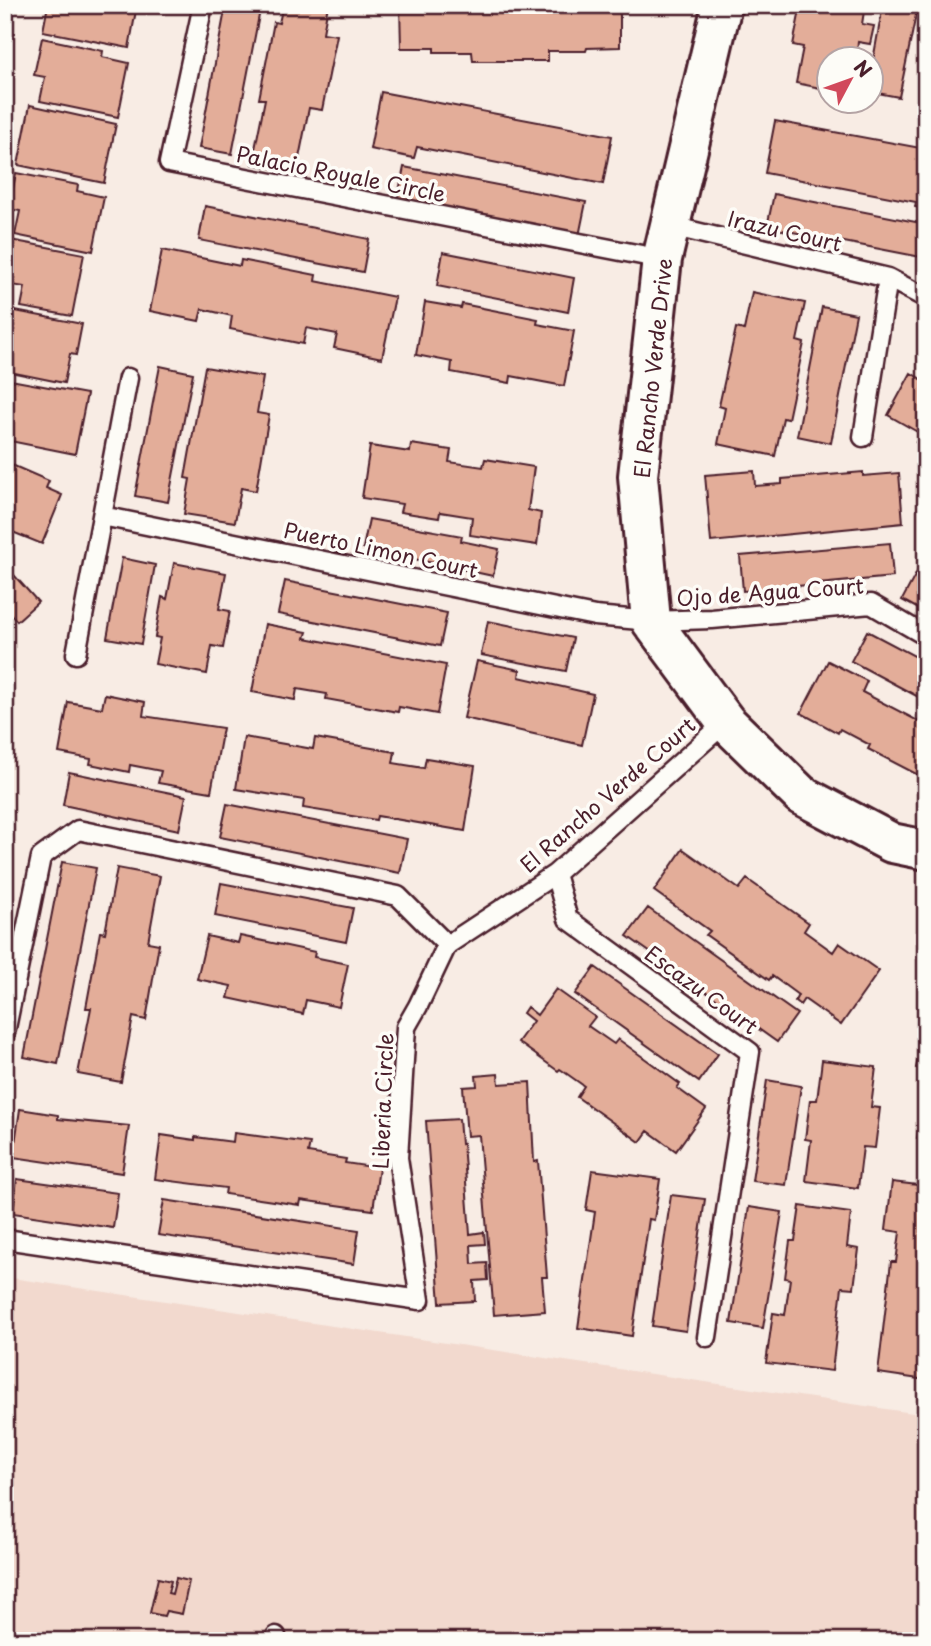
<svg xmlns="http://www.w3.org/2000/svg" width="931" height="1646" viewBox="0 0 931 1646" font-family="'Playpen Sans',sans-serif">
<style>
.built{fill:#f2d9ce}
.building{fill:#e3ad99;stroke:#4a1f2b;stroke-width:2}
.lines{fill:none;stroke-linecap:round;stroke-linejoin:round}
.service-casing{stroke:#4a1f2b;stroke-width:23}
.tertiary-casing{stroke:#4a1f2b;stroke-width:44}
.service{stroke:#fdfcf7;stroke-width:18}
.tertiary{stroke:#fdfcf7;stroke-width:38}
.labels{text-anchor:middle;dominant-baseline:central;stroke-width:7;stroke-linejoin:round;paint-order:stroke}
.street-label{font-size:21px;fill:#4a1f2b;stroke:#fdfcf7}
</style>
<rect width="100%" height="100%" fill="#f8ece4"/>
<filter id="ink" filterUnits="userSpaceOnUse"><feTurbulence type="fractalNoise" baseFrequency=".0143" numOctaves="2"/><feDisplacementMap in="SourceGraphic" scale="14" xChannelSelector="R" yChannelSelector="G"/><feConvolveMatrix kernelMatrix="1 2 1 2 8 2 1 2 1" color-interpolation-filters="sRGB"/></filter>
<g filter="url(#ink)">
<path class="built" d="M5,1277L926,1415V1641H5Z"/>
<path class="building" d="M48,5H137L129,48L43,31Z
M226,5H261L232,154L199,148Z
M283,5H328L323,33L337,35L322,110L309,108L296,173L252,164L265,99H259L274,22L279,23Z
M400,5H620V47L587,48L586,51H548V61H473L472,52H434V48H401Z
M801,5H865L862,24L874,26L870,44L858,42L856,57L850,56L849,60H830V90L796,83L803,47L793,45Z
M883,5H918L899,97L872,92V66Z
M42,38L103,51L102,57L129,63L118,117L40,101L45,77L34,75Z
M381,92L612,136L603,184L417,147L414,158L370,149Z
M30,105L116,124L104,183L18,165Z
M775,121L926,149V209L915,207L916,202L765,173Z
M404,167L586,202L579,236L397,201Z
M16,173L78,185L77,191L104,197L93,251L15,235L20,211L9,209Z
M774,194L926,224V258L767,227Z
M205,206L369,239L363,272L199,240Z
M5,239L84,254L72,316L21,307L25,287L5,284Z
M162,250L240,266L241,260L316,275L315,281L395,297L382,358L334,348L337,334L306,328L303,344L230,329L232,316L202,309L199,321L150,311Z
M443,252L574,278L568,312L437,286Z
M752,292L805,303L797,341L804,343L788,419L783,418L775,456L718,444L725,408L719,406L736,328L744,330Z
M425,302L461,308L462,304L538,319L537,324L574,331L564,386L511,376L510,383L451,372L452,362L416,355Z
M822,307L856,314L831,443L797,436Z
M5,309L82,324L76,355L70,354L64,383L5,371Z
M160,366L193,373L168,502L135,496Z
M205,367L263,377L257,413L269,415L256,491L241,488L235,522L184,514L190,479L185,478Z
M911,373L926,382V447L916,442L921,434L888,415Z
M5,379L87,394L75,454L5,440Z
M411,444L451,450L449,462L483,467L485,459L534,467L528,510L541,513L537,545L470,535L472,517L440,512L439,518L400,512L402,504L362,498L370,446L410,452Z
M5,462L49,481L46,488L62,495L42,544L5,529Z
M754,471L755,486L782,484V479L863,472V476L899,473L903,523L711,542L705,475Z
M369,519L462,536L461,541L499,549L493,576L363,548Z
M890,543L893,577L743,591L740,556Z
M122,558L155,565L141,644L107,638Z
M174,563L226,573L219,609L230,611L223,648L212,646L207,674L155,664L160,638L155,637L162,597L167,599Z
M5,565L38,602L17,621L5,608Z
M918,570L926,574V613L902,600Z
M285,581L447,613L440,646L278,614Z
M488,621L573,638L566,671L481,655Z
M265,624L307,632L305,638L446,665L437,714L399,707L398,712L326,699L327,694L297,689L295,700L252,692Z
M867,631L926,662V701L851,661Z
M477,661L520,670L519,677L593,694L582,745L464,718Z
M828,661L867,681L862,692L926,725V779L868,749L870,745L840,729L838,733L801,713Z
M105,694L145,702L143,716L223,728L211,792L158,783L161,771L130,765L129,772L90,764L91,759L59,753L68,702L102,708Z
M244,737L313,749L315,738L395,752L393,763L424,768L426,758L475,766L465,831L377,816L376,820L303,808L304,800L236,789Z
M69,772L186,796L179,830L63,805Z
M227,804L407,839L400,873L220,837Z
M683,849L739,889L747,879L809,923L804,931L833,952L839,943L879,971L841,1025L804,999L800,1005L795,1001L798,995L772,976L769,980L706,935L710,931L654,891Z
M62,862L96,868L58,1064L24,1057Z
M117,868L160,876L148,942L159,944L146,1020L133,1017L121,1082L78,1074L91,1008H86L100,932L105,933Z
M221,883L353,908L346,942L215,916Z
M648,908L797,1014L777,1042L627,936Z
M207,936L238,943L240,936L315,952L314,957L348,964L339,1007L306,1000L303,1014L228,998L231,986L197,979Z
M595,967L718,1054L699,1082L575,994Z
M556,989L595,1017L588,1026L614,1044L618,1039L680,1084L677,1088L706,1109L676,1151L648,1131L640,1142L577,1097L584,1086L560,1069L558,1071L518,1042L533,1021L523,1013L527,1007L537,1015Z
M926,1020V1070L916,1068Z
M822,1060L876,1067L871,1107L880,1108L875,1148L863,1147L858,1188L806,1181L811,1140L805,1139L810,1100H817Z
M498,1074L499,1084L530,1082L534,1162L538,1161L547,1277H542L545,1311L494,1315L479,1135L467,1136L463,1087L477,1086L476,1076Z
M767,1080L801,1086L786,1185L752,1181Z
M926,1091V1140L917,1138Z
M20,1109L58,1115V1119L129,1126L122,1173L13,1157Z
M459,1119L461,1144L463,1143L470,1234L484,1232L485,1244L471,1245L472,1264L487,1263L488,1280L474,1281L475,1301L440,1303L426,1121Z
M234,1133L310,1143L308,1153L346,1159L345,1163L379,1168L373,1210L301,1200L300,1205L225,1194L226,1188L155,1179L161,1135L195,1140V1137L233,1142Z
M592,1170L660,1179L654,1220L649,1219L632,1336L578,1328L595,1212L586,1210Z
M17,1179L118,1193L113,1228L13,1213Z
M892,1182L926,1186V1380L878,1373L891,1262H896L900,1232L886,1230Z
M671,1195L705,1199L686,1331L652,1326Z
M164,1200L359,1230L354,1264L158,1235Z
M800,1206L851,1213L847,1247L859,1249L854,1288L842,1287L832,1371L766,1363L773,1313L785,1315L790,1279L785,1278L790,1241H795Z
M749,1207L782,1212L763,1328L731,1323Z
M158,1578L171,1581L168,1593L172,1594L176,1578L189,1581L182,1614L166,1611L164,1616L150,1613Z"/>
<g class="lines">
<g class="service-casing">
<path id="service" d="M203,5L169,163L662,259
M671,226L888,278L863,437
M888,278L926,298
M102,516L595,616L651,621L712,619L871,604L926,636
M76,654L128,378
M555,874L568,919L750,1052L707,1337
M447,945L555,874L726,722
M5,1033L41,857L78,830L398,896L447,945L418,1006L406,1027L398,1158L420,1300L5,1239
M274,1641L276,1636"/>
</g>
<g class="tertiary-casing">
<path id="tertiary" d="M722,5L662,259L638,476L651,621L726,722L801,795L892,843L926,850"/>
</g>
<use href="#service" class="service"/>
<use href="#tertiary" class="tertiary"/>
</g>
</g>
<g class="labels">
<g class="street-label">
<text transform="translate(341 173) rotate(11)">Palacio Royale Circle</text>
<text transform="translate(785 230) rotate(13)">Irazu Court</text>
<text transform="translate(652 368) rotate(-84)">El Rancho Verde Drive</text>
<text transform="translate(381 549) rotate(12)">Puerto Limon Court</text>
<text transform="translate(770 591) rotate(-4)">Ojo de Agua Court</text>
<text transform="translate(607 794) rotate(-41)">El Rancho Verde Court</text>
<text transform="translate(702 989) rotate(36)">Escazu Court</text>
<text transform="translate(382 1101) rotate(-88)">Liberia Circle</text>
</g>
</g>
<rect width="931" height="1646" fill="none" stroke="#fdfcf7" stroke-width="28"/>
<rect x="14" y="14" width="903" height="1618" fill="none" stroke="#4a1f2b" stroke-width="2.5" filter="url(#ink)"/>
<g transform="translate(850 80) rotate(49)"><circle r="33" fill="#fdfcf7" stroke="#b5a4a5" stroke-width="2"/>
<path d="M0-5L12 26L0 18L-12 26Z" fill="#d1495b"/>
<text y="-10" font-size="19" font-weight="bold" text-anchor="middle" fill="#4a1f2b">N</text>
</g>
</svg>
